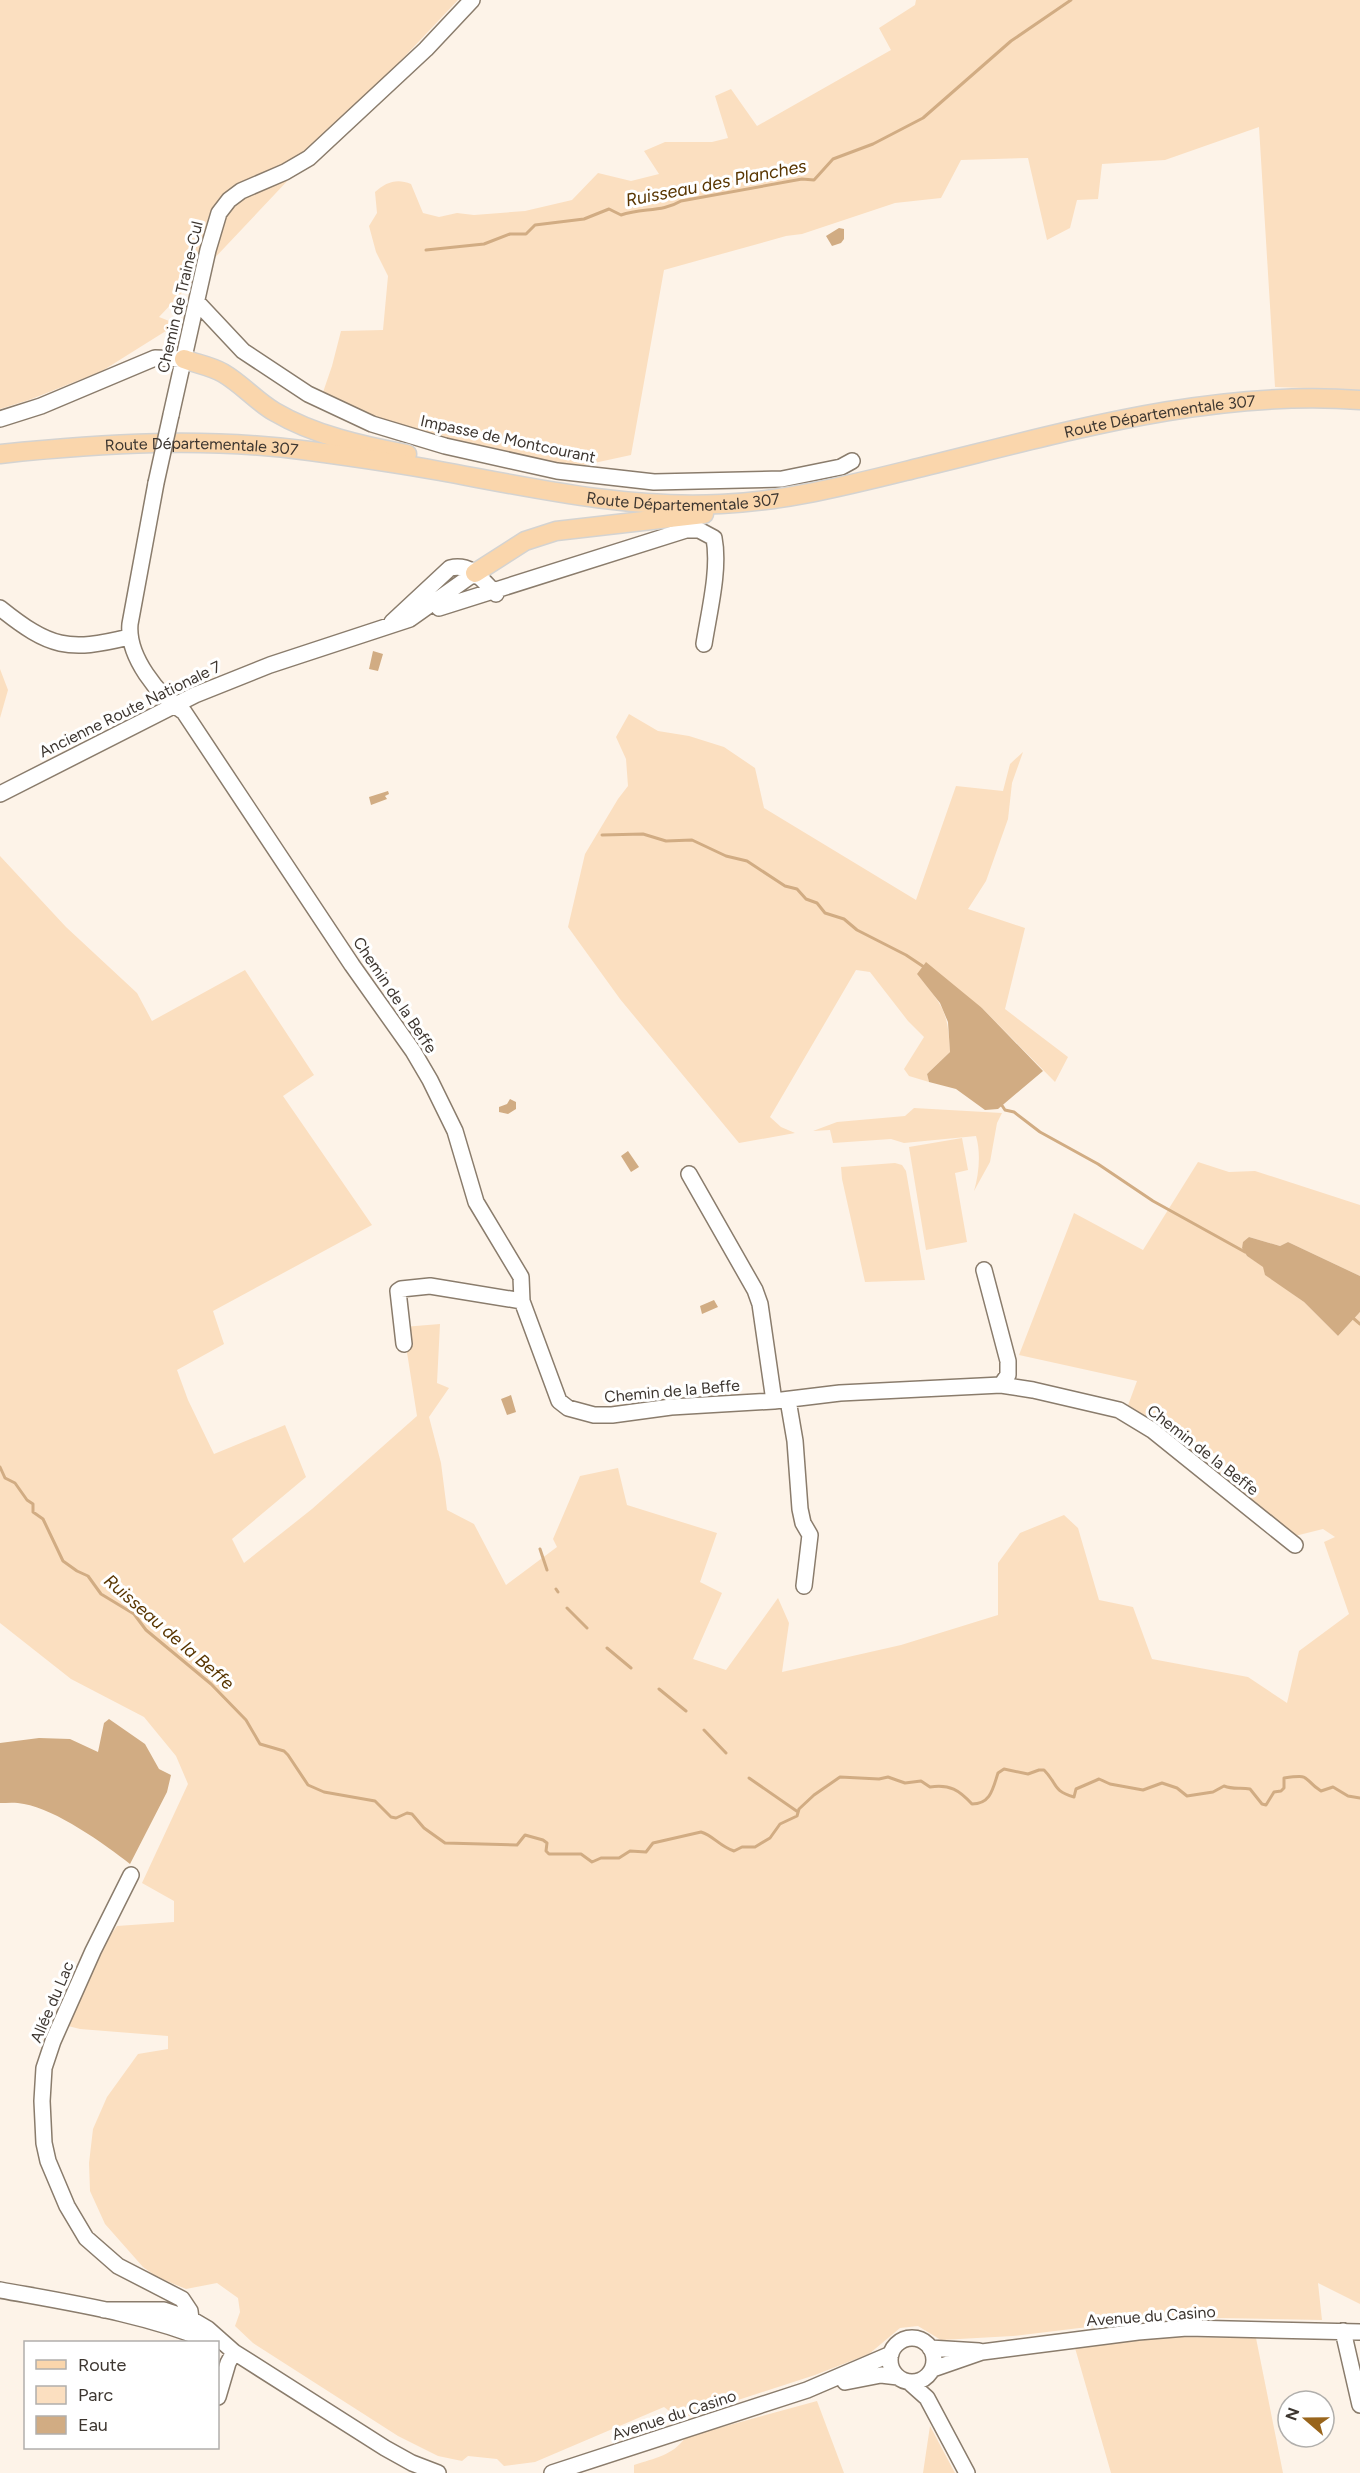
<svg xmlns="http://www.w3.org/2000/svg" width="1360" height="2473" viewBox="0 0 1360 2473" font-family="Figtree,sans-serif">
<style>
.green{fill:#fbdfc0}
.water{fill:#d1ac83}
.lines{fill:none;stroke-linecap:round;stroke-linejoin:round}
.stream{stroke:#d1ac83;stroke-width:3}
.minor-casing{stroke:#8a7c6c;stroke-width:18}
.major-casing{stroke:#d4d3d1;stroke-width:21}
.minor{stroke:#fff;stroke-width:15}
.major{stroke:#fad6ac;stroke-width:18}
.minor-bridge-casing{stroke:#8a7c6c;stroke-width:18;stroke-linecap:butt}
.minor-bridge{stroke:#fff;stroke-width:15}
.labels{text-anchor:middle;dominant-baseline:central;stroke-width:6;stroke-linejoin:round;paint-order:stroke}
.street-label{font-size:16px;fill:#3d3630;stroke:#fff}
.water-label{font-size:18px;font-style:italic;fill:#583500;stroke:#fff}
</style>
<rect width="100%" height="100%" fill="#fdf3e8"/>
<path class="green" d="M0,0H458L159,317L177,324L102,371L29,400L0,409Z
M916,0H1360V390L1275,387L1259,127L1165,160L1102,164L1098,199L1077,200L1070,228L1047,240L1028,158L961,160L941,198L895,203L802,234L786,236L664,270L631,455L557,471L503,459L320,401L332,366L341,331L383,330L388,276L376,252L369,226L377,213L375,192C386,182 397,178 411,184L423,213L439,217L457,213L474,215L525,211L572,200L598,173L631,181L659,174L644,151L665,142H712L728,138L715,96L731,89L757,126L891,50L879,28L915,5Z
M0,669L8,690L0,718Z
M629,714L658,731L689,736L724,747L755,768L764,808L916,900L956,786L1003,791L1010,764L1023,752L1012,783L1008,819L986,881L968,909L1025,928L1005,1009L1068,1057L1055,1082L982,1008L917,974C943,1006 948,1010 950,1052L927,1074L929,1082L909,1076L904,1069L924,1037L908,1021L870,972L856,970L770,1117L781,1127L795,1133L739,1143L620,999L568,927L585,854L618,799L628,786L626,759L616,737Z
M0,856L66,927L137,993L152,1021L245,970L314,1075L283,1096L372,1225L213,1311L224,1344L177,1370L188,1400L214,1454L285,1425L306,1477L232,1539L244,1563L312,1509L417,1416L403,1327L440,1324L437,1383L449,1388L429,1417L441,1463L447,1510L474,1524L506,1585L557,1547L553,1539L580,1476L618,1468L627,1505L717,1533L700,1582L722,1593L693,1659L726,1670L778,1598L789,1623L782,1672L901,1645L998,1615V1563L1020,1533L1064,1515L1078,1528L1099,1600L1133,1607L1152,1659L1248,1677L1287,1703L1299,1651L1349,1614L1324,1542L1335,1537L1323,1529L1291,1537L1212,1471L1224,1468L1219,1452L1195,1457L1127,1408L1137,1381L1019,1355L1074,1213L1143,1250L1198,1162L1229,1172L1255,1171L1360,1205V1276L1288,1242L1280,1246L1249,1237L1242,1247L1247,1256L1264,1267L1266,1275L1304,1302L1338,1336L1360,1312V2304L1318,2283L1322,2320L1170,2317L1013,2336L941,2340L918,2326L900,2328L869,2354L815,2375L680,2419L664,2407L535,2462L504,2466L497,2459L468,2456L462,2461L438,2456L398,2436L253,2343L235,2326L240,2312L238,2298L217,2283L186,2289L157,2277L143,2267L105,2224L90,2191L89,2163L93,2129L107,2097L138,2054L168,2049V2036L80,2029L68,2026L100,1949L117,1926L174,1922V1901L142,1883L188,1784L176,1756L144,1717L71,1679L0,1623Z
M914,1108L1002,1113L997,1123L990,1162L974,1191C979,1174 981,1153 976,1136L904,1143L891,1139L833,1143L830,1130L813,1131L837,1122L905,1116Z
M962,1138L968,1170L955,1173L967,1242L926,1250L909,1147Z
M895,1163L902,1165L906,1171L925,1280L865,1282L842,1179L841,1167Z
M1170,2337L1256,2338L1283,2473H1111L1075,2348Z
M817,2401L844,2473H634V2465C655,2458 672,2456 686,2437Z
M930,2426L955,2473H923Z"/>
<path class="water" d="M839,228L844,229V239L841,243L832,246L826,236Z
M373,651L383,654L378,671L369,669Z
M388,791L389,794L385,796L387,799L371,805L369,797Z
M926,962L982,1008L1043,1071L998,1109L985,1110L956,1089L929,1082L927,1074L950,1052L948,1022L940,1003L917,974Z
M510,1099L516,1102V1109L508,1114L499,1112V1107L507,1104Z
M628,1151L639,1167L631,1172L621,1156Z
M1249,1237L1280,1246L1288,1242L1360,1276V1312L1338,1336L1304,1302L1265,1275L1263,1267L1247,1256L1242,1248L1243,1242Z
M714,1300L718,1307L702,1314L700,1306Z
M511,1395L516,1412L507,1415L501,1399Z
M109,1719L145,1744L159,1769L171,1775L167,1792L130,1864C105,1844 55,1809 24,1804C16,1802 7,1803 0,1803V1743L39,1738L70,1739L98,1752L104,1723Z"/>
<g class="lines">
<path class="stream" d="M426,250L484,244L510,234H526L535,225L584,219L609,209L621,215C642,208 663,212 681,201L802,179L814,180L833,159L873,144L923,118L1011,41L1071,0
M602,835L643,834L666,841L692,840L726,856L747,861L785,886L797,889L806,899L817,903L825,913L844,919L857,930L906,955L924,967
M1001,1104L1005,1110L1014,1112L1040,1132L1098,1164L1153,1201L1245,1252
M1353,1318L1360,1324
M0,1467L5,1478L15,1483L27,1500L33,1504V1512L43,1519L63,1561L77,1571L88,1576L101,1594L134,1614L146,1630L211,1684L246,1720L260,1744L284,1751L288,1755L308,1785L324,1792L375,1801L391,1817L396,1818L407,1813L412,1814L424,1828L445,1843L517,1845L525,1835L543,1840L547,1843L546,1851L549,1854H581L592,1862L601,1858H619L630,1851L646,1852L653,1843L701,1832C714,1836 719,1846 734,1851L742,1847H755L770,1838L780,1824L797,1816L799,1809L814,1795L840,1777L879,1779L888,1777L905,1783L921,1781L930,1787C950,1784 959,1790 972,1804C991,1804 993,1788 998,1773L1004,1769L1028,1774L1039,1770H1044C1058,1784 1052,1791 1074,1797L1076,1789L1099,1779L1110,1784L1143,1790L1162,1783L1177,1788L1187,1796L1213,1792L1224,1786C1234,1790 1240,1787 1250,1789L1262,1804L1266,1805L1274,1792L1281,1791L1284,1788V1778C1313,1774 1301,1778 1321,1791L1333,1787L1348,1796L1360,1798
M540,1549L547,1570
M556,1589L558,1592
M567,1608L587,1628
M607,1648L631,1668
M659,1689L686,1711
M704,1730L726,1753
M749,1778L798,1812"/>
<g class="minor-casing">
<path id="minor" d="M197,302L243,351L308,394L372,424L445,446L557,471L654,482L782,479L841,467L852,461
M171,415L208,250L219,213L229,200L241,191L285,172L309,158L426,49L472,0
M0,419L41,406L155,358L184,359
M156,483L130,624C127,656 158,696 184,712L352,965L413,1051L430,1080L455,1131L476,1202L521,1277L522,1301L559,1401L568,1408L594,1415H612L671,1407L774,1401L840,1393L1001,1385L1033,1390L1119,1410L1152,1430L1295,1545
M0,608C50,648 68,652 129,637
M439,608L686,530H699L714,538C720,569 709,612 704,644
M392,622L450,568C472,563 482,580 496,594
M0,794L195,695L270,665L410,619L475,573
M689,1174L755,1290L760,1304L774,1401
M984,1270L1008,1361V1375L1001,1385
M404,1344L398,1291L401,1289L430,1286L522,1301
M788,1400L795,1441L800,1509L803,1523L810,1535L804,1586
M131,1875L93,1951L53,2041L44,2068L42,2101L44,2143L48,2161L67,2206L86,2238L118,2266L182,2299L190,2311L191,2319L186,2332
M0,2290C71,2303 145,2314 212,2342
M104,2310H164L191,2319L208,2329L234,2352L385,2448L412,2463L438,2473
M1343,2331L1360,2405
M890 2360a22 22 0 1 1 44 0a22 22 0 1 1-44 0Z
M930,2348L979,2351
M933,2369L982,2352L1138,2332L1187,2328L1360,2332
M845,2382L881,2375L898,2377
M909,2382L927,2398L967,2473
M218,2397L228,2363L234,2352
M552,2473L807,2390L891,2354"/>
</g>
<g class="major-casing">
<g id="major">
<path d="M184,359C197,364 211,366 223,373C242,384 256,401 275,412C314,435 363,446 407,454"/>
<path id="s1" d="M0,454C103,443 207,437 310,451C354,457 397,463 440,471C533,488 626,509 721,504C788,501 853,484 918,468C1063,433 1209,389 1360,400"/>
<path d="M475,573L525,541L556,531L704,514"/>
</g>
</g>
<use href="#minor" class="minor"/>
<use href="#major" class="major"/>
<g class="minor-bridge-casing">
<path id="minor-bridge" d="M156,483L171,415"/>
</g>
<use href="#minor-bridge" class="minor-bridge"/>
</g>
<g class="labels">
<g class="street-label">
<text transform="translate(180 297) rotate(-77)">Chemin de Traine-Cul</text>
<text stroke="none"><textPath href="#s1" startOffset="1174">Route Départementale 307</textPath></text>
<text transform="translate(508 439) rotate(12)">Impasse de Montcourant</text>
<text stroke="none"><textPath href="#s1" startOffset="202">Route Départementale 307</textPath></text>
<text stroke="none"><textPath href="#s1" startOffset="688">Route Départementale 307</textPath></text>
<text transform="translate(130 709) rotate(-26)">Ancienne Route Nationale 7</text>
<text transform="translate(395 995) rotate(56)">Chemin de la Beffe</text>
<text transform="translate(672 1391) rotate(-5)">Chemin de la Beffe</text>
<text transform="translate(1203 1450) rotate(38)">Chemin de la Beffe</text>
<text transform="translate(52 2002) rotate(-67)">Allée du Lac</text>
<text transform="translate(1151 2316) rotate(-4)">Avenue du Casino</text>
<text transform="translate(674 2415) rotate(-18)">Avenue du Casino</text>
</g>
<g class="water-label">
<text transform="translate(716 183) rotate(-11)">Ruisseau des Planches</text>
<text transform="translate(169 1632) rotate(41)">Ruisseau de la Beffe</text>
</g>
</g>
<rect x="24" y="2341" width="195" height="108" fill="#ffffff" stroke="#b1afac" stroke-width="1.5"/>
<rect x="36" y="2360" width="30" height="9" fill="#fad6ac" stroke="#b1afac" stroke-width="1.5"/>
<text x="78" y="2371" font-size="18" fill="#3d3630">Route</text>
<rect x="36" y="2386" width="30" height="18" fill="#fbdfc0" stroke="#b1afac" stroke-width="1.5"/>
<text x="78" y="2401" font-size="18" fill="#3d3630">Parc</text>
<rect x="36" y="2416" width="30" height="18" fill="#d1ac83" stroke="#b1afac" stroke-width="1.5"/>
<text x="78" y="2431" font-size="18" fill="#3d3630">Eau</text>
<g transform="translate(1306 2419) rotate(290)"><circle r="28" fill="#ffffff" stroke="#b1afac" stroke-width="1.5"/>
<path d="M0-4.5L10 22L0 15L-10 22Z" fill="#99651c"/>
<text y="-9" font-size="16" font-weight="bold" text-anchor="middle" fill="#3d3630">N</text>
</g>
</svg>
